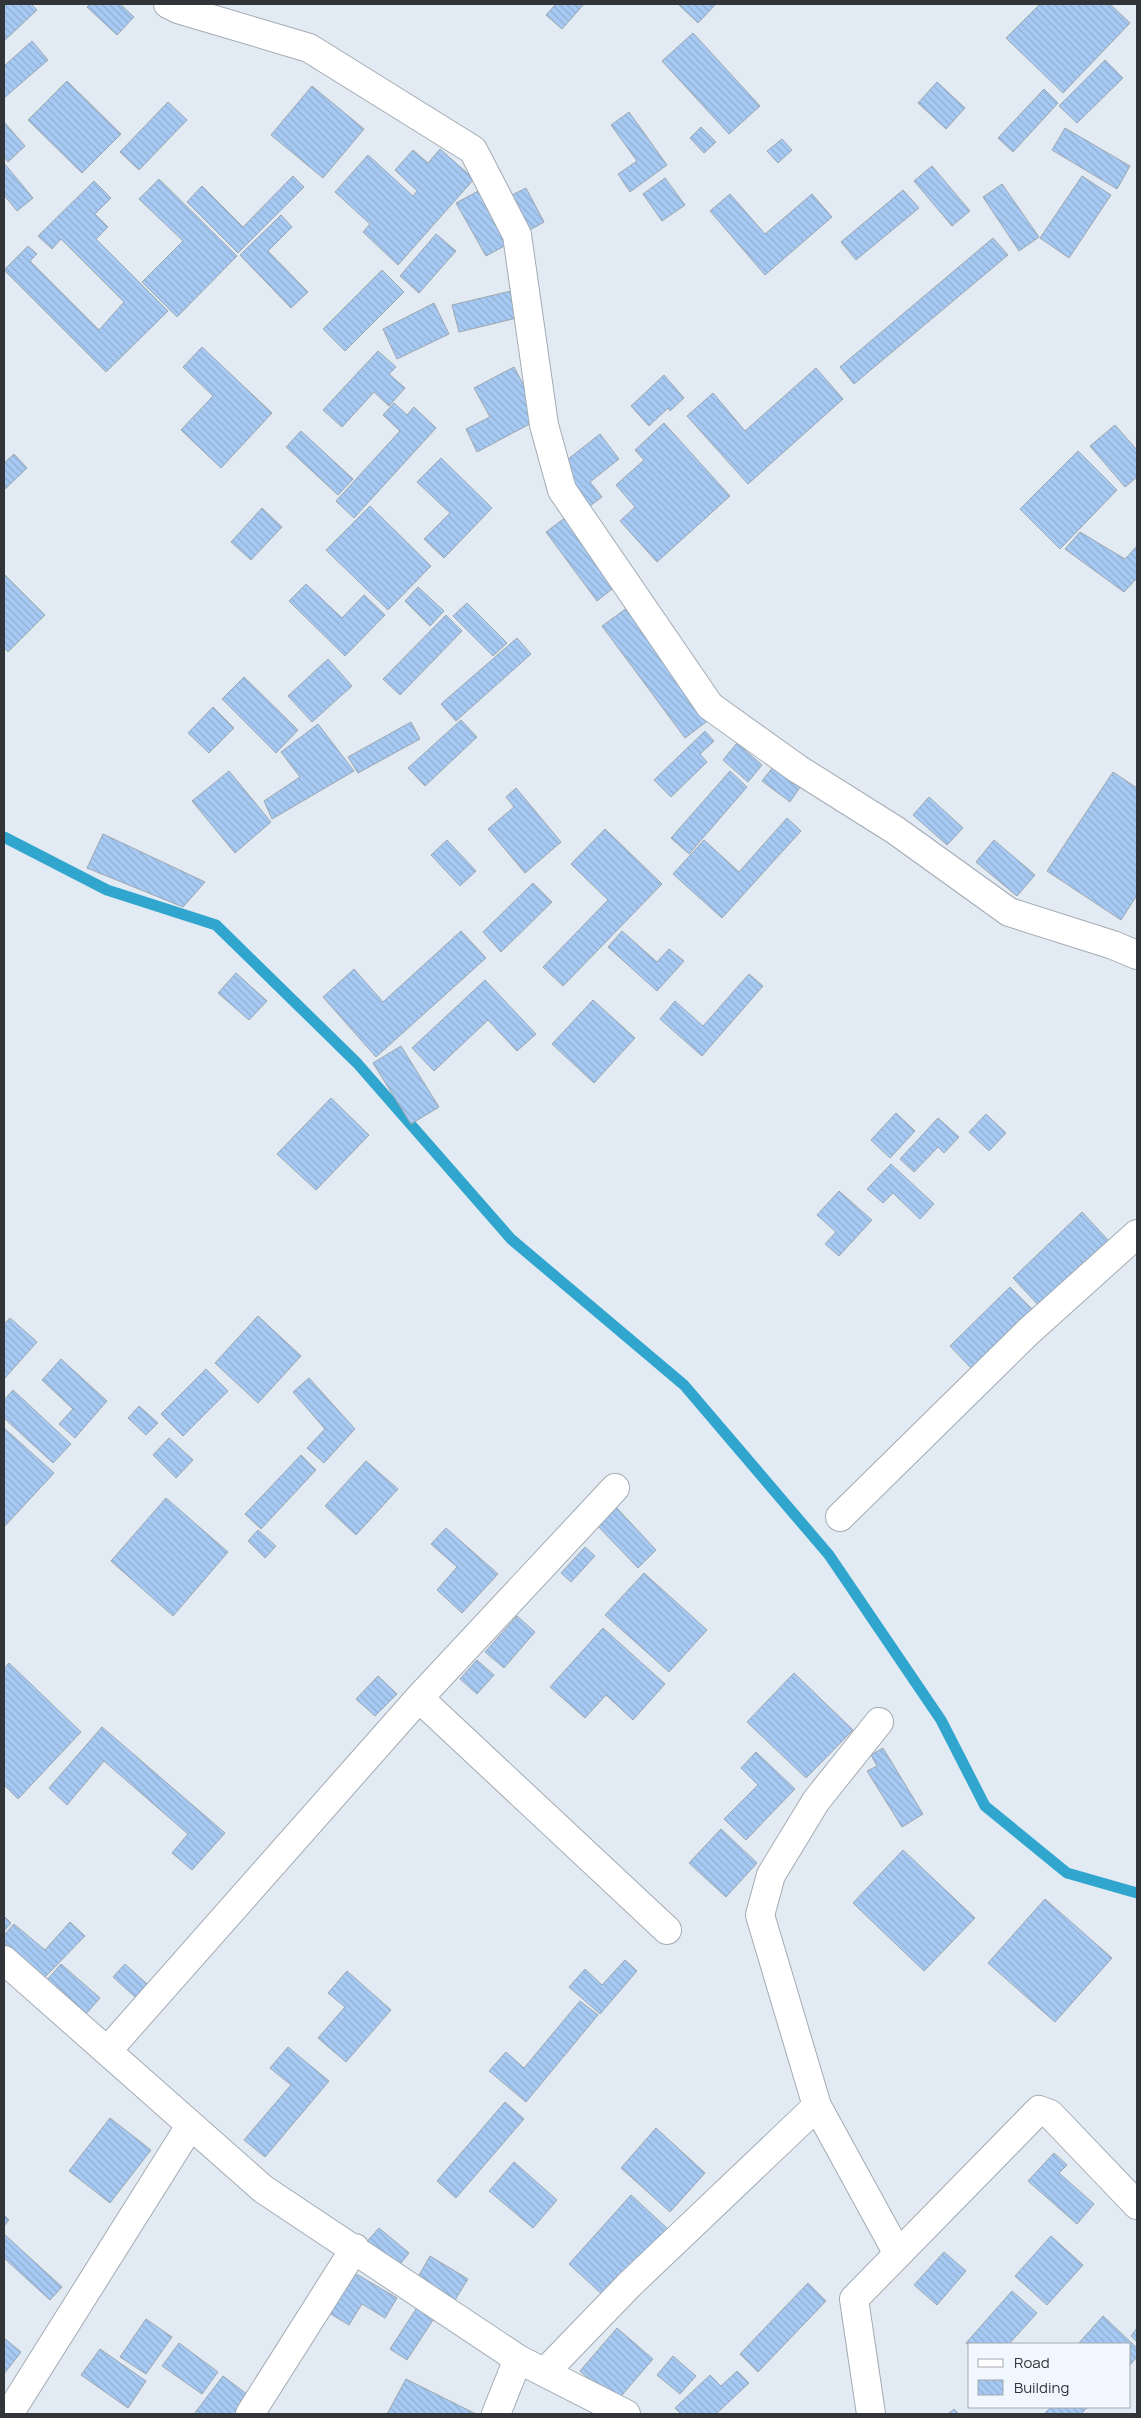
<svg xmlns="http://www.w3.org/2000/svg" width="1141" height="2418" viewBox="0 0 1141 2418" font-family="Manrope,sans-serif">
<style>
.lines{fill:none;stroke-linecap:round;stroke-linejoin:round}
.stream{stroke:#30a6ce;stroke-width:11}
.building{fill:url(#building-back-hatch);stroke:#9fa7af}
.street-casing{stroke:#a3abb4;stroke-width:30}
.street{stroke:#fff;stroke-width:28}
</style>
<defs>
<pattern id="building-back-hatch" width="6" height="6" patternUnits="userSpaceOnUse" patternTransform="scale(1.25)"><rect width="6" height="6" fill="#a6caf3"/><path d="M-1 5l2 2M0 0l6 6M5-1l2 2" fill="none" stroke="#8faed1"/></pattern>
</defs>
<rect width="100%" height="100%" fill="#e2eaf3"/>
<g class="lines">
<path class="stream" d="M4,837L107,890L216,925L357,1063L511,1239L684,1385L829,1555L941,1720L985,1806L1067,1873L1137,1893"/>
</g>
<path class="building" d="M4,4H31L37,10L4,41Z
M90,4H120L134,17L117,35L87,7Z
M556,4H584L562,29L546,15Z
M678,4H713L715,5L698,23Z
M1040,4H1110L1130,23L1063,93L1006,38Z
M693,33L760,106L729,134L662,61Z
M32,41L48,60L4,98V66Z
M1105,60L1123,78L1077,123L1059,106Z
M67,81L121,134L82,173L28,120Z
M937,82L965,108L946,129L918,103Z
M312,86L364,129L323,178L271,135Z
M1044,89L1058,103L1013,152L998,138Z
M168,102L187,120L139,170L120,152Z
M629,112L667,165L630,192L618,174L637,161L611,125Z
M4,122L25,146L8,162L4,157Z
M701,127L716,142L704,153L690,138Z
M1065,128L1130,166L1117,189L1052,150Z
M782,139L792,150L778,163L767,151Z
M440,149L474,179L398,265L363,232L370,224L335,192L368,155L413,196L417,191L395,170L413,150L428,163Z
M4,163L33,198L17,211L4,195Z
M932,166L970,211L952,226L914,181Z
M293,176L304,187L238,253L187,202L202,186L243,227Z
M1082,176L1111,195L1069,258L1040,238Z
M665,178L685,205L662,221L643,194Z
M159,179L237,256L177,317L142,282L183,241L139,199Z
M94,181L111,198L95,214L108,227L96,239L168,311L106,372L4,270L28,246L37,254L30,261L99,330L124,302L61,239L52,249L38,236Z
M1002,184L1039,237L1019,251L983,197Z
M526,188L544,222L528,231L510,196Z
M480,190L510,243L486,256L456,203Z
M903,190L919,208L856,260L841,242Z
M730,194L765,234L812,194L832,217L765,275L710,211Z
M281,215L292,227L268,251L308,292L291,308L240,255Z
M436,234L456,251L419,293L400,276Z
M993,238L1008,255L854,384L840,367Z
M382,270L404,292L345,351L323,329Z
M515,290L521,317L459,332L452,305Z
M434,303L449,334L397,359L383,329Z
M202,347L272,413L221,468L181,430L213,396L183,367Z
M378,351L396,367L389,374L405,388L389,406L374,392L342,427L323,410Z
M514,367L541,418L477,452L466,429L490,417L474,388Z
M816,368L843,399L748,484L687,416L713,393L745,431Z
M664,375L684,398L670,411L668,408L649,426L631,406Z
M394,403L407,415L414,407L436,428L354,518L336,501L400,431L383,415Z
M664,423L730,496L657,562L620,521L635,507L616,485L644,460L635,450Z
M1115,425L1137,450V477L1125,487L1090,446Z
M301,431L353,479L338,495L286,447Z
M600,434L619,459L590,482L602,497L590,506L558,467Z
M1078,451L1117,490L1060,549L1020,509Z
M14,454L27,468L4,490V463Z
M441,458L492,508L444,558L424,539L450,513L417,482Z
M370,506L431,566L388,610L326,550Z
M262,508L282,527L251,560L231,542Z
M570,514L621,582L597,601L546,532Z
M1080,532L1125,559L1137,546V578L1124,592L1065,549Z
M4,574L45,615L8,652L4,648Z
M306,584L342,618L364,595L385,615L345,656L289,601Z
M418,587L444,611L430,626L405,601Z
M467,603L507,643L493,656L453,616Z
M627,608L710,719L685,738L602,626Z
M446,615L462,631L400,695L383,679Z
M517,638L531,654L456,721L441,704Z
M328,659L352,686L312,722L288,696Z
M244,677L298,730L276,753L222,699Z
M213,707L234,728L209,753L188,733Z
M461,720L477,737L425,786L408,768Z
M411,722L420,739L358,773L348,757Z
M318,724L354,771L272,819L264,801L300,777L281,752Z
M705,731L714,741L700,754L707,762L671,797L654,780Z
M737,743L762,765L748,782L723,760Z
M773,767L800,787L790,802L762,781Z
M229,771L271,822L235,853L192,801Z
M730,771L747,787L689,854L671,838Z
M1113,772L1137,788V895L1121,920L1047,871Z
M516,788L561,842L525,873L488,829L514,807L506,797Z
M929,797L963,828L947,845L913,815Z
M787,818L801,831L722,918L673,874L704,840L739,872Z
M605,829L662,884L563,986L543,967L608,900L571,864Z
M103,834L205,882L183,907L87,868Z
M447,840L476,871L460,886L431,855Z
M994,840L1035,875L1017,896L976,862Z
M533,883L552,902L501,952L483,932Z
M461,931L486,958L376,1057L323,997L354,969L383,1002Z
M622,931L657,962L669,949L684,961L657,991L608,947Z
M236,973L267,1001L249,1020L218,993Z
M749,974L763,986L702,1056L660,1019L675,1001L703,1026Z
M485,980L536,1034L517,1051L488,1020L434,1071L412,1048Z
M593,1000L635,1038L594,1083L552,1044Z
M401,1046L439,1107L411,1124L373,1063Z
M331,1098L369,1135L316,1190L277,1154Z
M896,1113L915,1131L890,1158L871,1140Z
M986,1114L1006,1133L989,1151L969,1132Z
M938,1118L959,1137L944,1153L938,1147L914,1172L900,1159Z
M891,1164L934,1204L920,1219L893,1193L883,1203L867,1189Z
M839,1191L872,1220L839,1256L825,1244L836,1232L817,1215Z
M1082,1212L1109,1241L1040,1307L1013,1278Z
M1010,1287L1032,1309L972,1369L950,1346Z
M258,1316L301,1356L258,1403L215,1363Z
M10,1318L37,1342L4,1379V1324Z
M61,1359L107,1401L75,1438L59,1424L73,1409L42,1380Z
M206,1369L228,1391L183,1436L161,1414Z
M309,1378L355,1429L324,1463L307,1448L325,1429L293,1392Z
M13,1390L71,1444L53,1463L4,1418V1400Z
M139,1406L158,1423L146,1435L128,1418Z
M4,1428L54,1473L4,1527Z
M169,1438L193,1460L176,1478L153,1455Z
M301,1455L316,1470L261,1529L245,1514Z
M366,1461L398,1489L356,1535L325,1506Z
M166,1498L228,1552L173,1616L111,1561Z
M614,1505L656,1550L638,1568L595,1523Z
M446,1528L498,1574L462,1613L437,1590L457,1567L431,1544Z
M258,1530L276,1546L265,1558L248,1541Z
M585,1547L595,1556L571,1582L561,1573Z
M644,1573L707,1630L669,1672L605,1615Z
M517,1616L535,1632L504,1668L485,1652Z
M603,1628L665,1684L633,1720L606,1695L585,1718L550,1687Z
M477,1660L494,1675L477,1694L460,1679Z
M9,1663L81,1732L18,1799L4,1785V1669Z
M794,1673L853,1730L806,1778L747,1722Z
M378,1676L397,1694L375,1716L356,1699Z
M102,1727L225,1833L192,1870L172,1853L188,1834L104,1761L67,1805L49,1788Z
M883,1748L923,1814L902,1827L867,1771L877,1766L871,1755Z
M756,1752L795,1789L746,1840L724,1819L758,1785L741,1768Z
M721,1829L757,1863L726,1897L689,1863Z
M903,1850L975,1918L924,1971L853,1903Z
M1045,1899L1112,1958L1055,2022L988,1963Z
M4,1916L11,1923L4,1931Z
M70,1922L85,1936L45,1977L4,1943V1935L14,1924L45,1950Z
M625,1960L637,1971L600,2014L569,1987L585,1969L602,1985Z
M61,1964L100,1998L85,2015L46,1981Z
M125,1964L148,1985L135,1997L113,1977Z
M347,1971L391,2010L346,2062L318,2038L345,2007L328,1993Z
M580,2001L598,2015L526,2102L489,2071L506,2052L524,2068Z
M288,2047L329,2081L265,2157L244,2140L291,2085L270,2068Z
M505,2102L524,2119L456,2198L437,2181Z
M110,2118L151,2150L110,2203L69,2171Z
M656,2128L705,2173L670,2212L621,2168Z
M1054,2153L1067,2165L1059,2173L1094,2204L1077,2224L1028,2181Z
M514,2162L557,2200L533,2228L489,2191Z
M631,2195L669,2230L606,2298L569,2264Z
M4,2215L9,2220L4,2226Z
M379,2228L409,2253L394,2272L363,2246Z
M4,2234L62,2287L50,2300L4,2258Z
M1051,2236L1083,2265L1047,2305L1015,2276Z
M944,2252L966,2271L937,2305L914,2285Z
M430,2256L468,2279L455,2300L418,2277Z
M353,2272L397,2298L385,2318L362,2304L349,2325L329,2313Z
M808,2283L826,2301L758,2372L740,2354Z
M1012,2291L1037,2313L1009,2344H970V2346L966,2343Z
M418,2306L435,2317L407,2360L390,2349Z
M1103,2316L1137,2348V2357L1130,2365V2344H1078Z
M146,2319L172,2337L146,2374L120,2357Z
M617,2328L653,2359L616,2402L580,2371Z
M1137,2328V2342L1131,2336Z
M4,2338L21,2352L4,2374Z
M179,2343L218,2372L202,2394L162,2366Z
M100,2349L146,2381L128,2408L81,2375Z
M673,2356L696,2376L680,2394L657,2375Z
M737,2371L749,2383L716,2414H681L675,2408L710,2375L721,2386Z
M223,2376L252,2398L239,2414H194Z
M406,2379L476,2414H387Z
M1051,2407H1088L1081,2414H1044Z
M954,2409L959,2414H948Z"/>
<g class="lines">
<g class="street-casing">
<path id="street" d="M168,4L178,9L309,48L473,150L517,235L544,425L562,490L710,706L798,769L895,830L1009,912L1113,945L1137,955
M840,1517L1028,1332L1137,1234
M419,1698L667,1930
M879,1722L816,1801L771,1875L760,1915L817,2106L898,2254
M4,1960L263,2189L518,2359L626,2414
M108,2050L419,1698L615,1488
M545,2372L629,2285L817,2106
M9,2414L190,2126
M250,2414L355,2248
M496,2414L518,2359
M871,2414L854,2299L1039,2110L1050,2114L1137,2205"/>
</g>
<use href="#street" class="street"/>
</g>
<rect width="1141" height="2418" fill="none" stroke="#313438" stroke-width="10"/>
<rect x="968" y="2343" width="162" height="65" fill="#f0f7ff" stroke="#a4a9af"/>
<rect x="978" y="2359" width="25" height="8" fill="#ffffff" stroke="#a4a9af"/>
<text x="1014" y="2368" font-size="15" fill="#313438">Road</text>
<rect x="978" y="2380" width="25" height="15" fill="url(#building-back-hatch)" stroke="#a4a9af"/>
<text x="1014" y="2393" font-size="15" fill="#313438">Building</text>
</svg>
